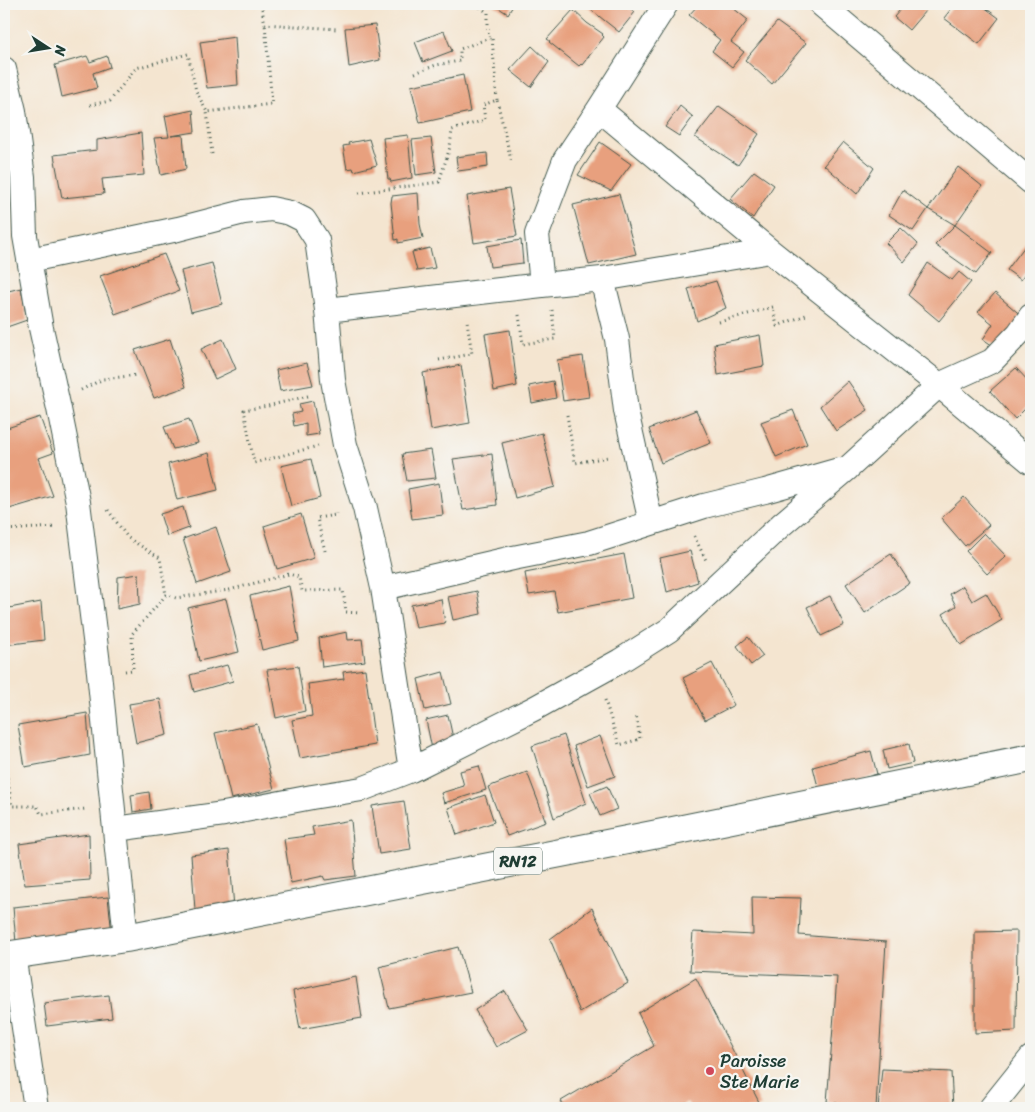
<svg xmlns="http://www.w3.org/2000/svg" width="1035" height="1112" viewBox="0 0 1035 1112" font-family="Sriracha,sans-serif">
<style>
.building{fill:#e8a07e}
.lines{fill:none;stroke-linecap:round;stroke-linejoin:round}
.street-casing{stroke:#3f564b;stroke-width:26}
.primary-casing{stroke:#3f564b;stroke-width:30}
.path{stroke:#3f564b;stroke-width:3;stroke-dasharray:1 4;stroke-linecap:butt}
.street{stroke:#fff;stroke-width:24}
.primary{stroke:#fff;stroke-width:28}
.poi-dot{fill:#d1495b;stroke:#f6f6f2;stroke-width:2}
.labels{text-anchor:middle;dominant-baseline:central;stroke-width:4.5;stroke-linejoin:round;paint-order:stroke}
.shield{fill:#f6f6f2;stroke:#60746d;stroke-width:1}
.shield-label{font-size:16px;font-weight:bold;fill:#1f3d34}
.poi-label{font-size:18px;fill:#1f3d34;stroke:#f6f6f2;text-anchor:start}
</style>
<rect width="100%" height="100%" fill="#f6f6f2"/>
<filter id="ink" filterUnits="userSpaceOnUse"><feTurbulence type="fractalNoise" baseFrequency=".02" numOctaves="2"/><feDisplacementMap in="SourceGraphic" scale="10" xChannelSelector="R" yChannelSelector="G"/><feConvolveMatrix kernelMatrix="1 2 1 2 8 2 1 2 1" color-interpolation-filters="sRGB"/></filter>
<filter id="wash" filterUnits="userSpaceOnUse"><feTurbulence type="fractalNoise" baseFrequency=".0096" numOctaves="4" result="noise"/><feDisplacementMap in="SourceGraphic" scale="20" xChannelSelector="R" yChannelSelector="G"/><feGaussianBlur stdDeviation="1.12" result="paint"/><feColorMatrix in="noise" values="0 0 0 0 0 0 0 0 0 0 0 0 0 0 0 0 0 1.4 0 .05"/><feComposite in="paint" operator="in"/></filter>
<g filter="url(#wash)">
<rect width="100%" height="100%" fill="#f4e5d0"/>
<g id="blocks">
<path class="building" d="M493,4H514L508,14Z
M586,4H624L635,12L619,32L585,5Z
M699,4H728L748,20L731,42L744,52L732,67L712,51L720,40L689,15Z
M905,4H931L909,30L894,17Z
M955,4H980L999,18L979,44L944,18Z
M573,10L587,23L603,34L602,35L604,37L582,65L581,64L579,66L549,42L550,41L547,39Z
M777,22L806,43L772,84L745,60Z
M375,25L380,60L349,67L345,28Z
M444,31L452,51L423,62L415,42Z
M235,37L238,85L207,88L200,42Z
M532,46L549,62L531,87L510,70Z
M87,56L90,62L107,56L110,67L93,73L97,88L62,97L55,65Z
M463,75L470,112L420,123L411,86Z
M680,106L693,117L679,136L665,127Z
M719,106L759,134L738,165L695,137Z
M193,110L195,132L171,136L183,135L186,169L161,175L154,138L169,137L165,116Z
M141,133L144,175L102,179L104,194L62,198L54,155L97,150V140Z
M408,135L412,178L391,182L390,179H388L383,138Z
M431,138L436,172L416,175L412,140Z
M369,139L377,165L354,171L353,168L347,169L343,146L349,145L348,143Z
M600,142L631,164L611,191L578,175Z
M843,142L874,168L857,194L824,165Z
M487,153L488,167L458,171L456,157Z
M958,167L982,186L955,225L928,209Z
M754,171L774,185L753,218L730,199Z
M509,189L517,236L474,243L467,196Z
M903,190L928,209L913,231L889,215Z
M418,193L420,224L423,238L398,243V239L395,240L391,203L392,196Z
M619,194L636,254L589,265L573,205Z
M955,225L992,253L976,274L935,245Z
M901,228L918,244L904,262L886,243Z
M1031,238V268L1030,267L1021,280L1007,270Z
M521,240L523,263L490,267L487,246Z
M430,248L435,268L417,271L412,252Z
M164,254L179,291L115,314L100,276Z
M212,263L222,304L191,312L181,271Z
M928,263L952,280L959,272L971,282L939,321L908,295Z
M716,281L726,308L697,321L688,289Z
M21,288L27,320L4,328V292Z
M995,293L1024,318L999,350L983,339L993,324L978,312Z
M510,330L517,386L494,391L485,334Z
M760,335L764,366L718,375L714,344Z
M170,339L186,387L154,398L135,350Z
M223,339L236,369L215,379L201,349Z
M583,356L589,397L563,401L557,360Z
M307,363L313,385L280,391L276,370Z
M461,365L470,423L431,430L423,373Z
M1016,368L1031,384V403L1015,419L990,391Z
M553,381L556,398L532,403L529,386Z
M848,381L868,410L836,431L820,406Z
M313,401L319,434L306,436V423L294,426L292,414L301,412L299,404Z
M696,410L711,443L661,463L649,429Z
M793,410L807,444L776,457L761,422Z
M40,417L53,453L39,458L53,496L9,509L4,490V429Z
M189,419L198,443L173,449L164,427Z
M542,433L555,487L515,498L502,443Z
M431,450L436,478L407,481L402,454Z
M209,453L218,490L177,500L168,464Z
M492,454L497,505L463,510L453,459Z
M311,459L320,498L291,506L281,466Z
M439,483L443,515L412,519L408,489Z
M964,497L989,525L965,546L941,518Z
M183,507L189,528L167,536L160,514Z
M301,514L314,558L277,569L264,526Z
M216,527L231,572L197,584L183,539Z
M984,533L1006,556L987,574L966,551Z
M690,551L698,582L667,592L660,558Z
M624,554L632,598L558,612L554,591L529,595L525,573Z
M891,554L910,583L865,613L846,584Z
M139,574L140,604L117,609L118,577Z
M289,586L299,641L262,650L250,596Z
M963,586L972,601L986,593L1002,620L961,645L943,614L956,606L950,594Z
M477,591L481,614L453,620L448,597Z
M830,596L844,625L821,636L807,607Z
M226,599L239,652L199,661L188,608Z
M441,599L445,623L416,628L411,605Z
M41,602L44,640L4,645V609Z
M347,632L348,640L362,639L365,661L322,667L319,638Z
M748,637L763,656L751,665L737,646Z
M712,663L734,705L705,720L683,678Z
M227,665L233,681L194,692L190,675Z
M298,666L305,711L276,718L267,670Z
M365,669L375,745L300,758L292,720L312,716L308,684L344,679L343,672Z
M443,672L451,704L425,710L418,679Z
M160,699L167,735L136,743L129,704Z
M87,713L90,755L25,767L18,725Z
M448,715L454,743L432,749L426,720Z
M257,724L274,789L231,799L215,733Z
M564,735L586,803L554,818L532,746Z
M600,736L615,776L588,786L574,746Z
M909,744L913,763L887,769L883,750Z
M871,751L877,774L819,791L813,767Z
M479,766L486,790L444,803L441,793L464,786L460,771Z
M527,772L546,822L507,836L488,787Z
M607,786L617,809L600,816L590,793Z
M149,792L151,809L133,812L131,795Z
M485,795L494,822L457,835L448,808Z
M404,801L411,849L379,854L372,806Z
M351,820L356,876L325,880L323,876L291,883L284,839L314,835L312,827Z
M89,834L90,880L25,885L19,844Z
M229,850L234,907L195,910L191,855Z
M108,897L112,934L16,943L13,907Z
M752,897L801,898L799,935L886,942L876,1108L827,1102L837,977L690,971L693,932L753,935Z
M592,908L628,983L580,1012L550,939Z
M1017,931L1016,1031L975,1033V932Z
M458,947L471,992L389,1008L379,967Z
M356,977L362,1018L300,1029L293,991Z
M696,978L761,1106L757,1108H691L687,1102L678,1108H565L561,1101L654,1046L638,1013Z
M505,991L528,1030L496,1047L475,1010Z
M109,995L112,1018L47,1026L44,1003Z
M882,1069L951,1072L953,1108H878Z"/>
</g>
</g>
<g filter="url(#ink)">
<use href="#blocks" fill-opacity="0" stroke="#3f564b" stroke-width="1"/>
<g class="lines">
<g class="street-casing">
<path id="street" d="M666,4L599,109L565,160L537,234L542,285L602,279L770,251
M821,4L1031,182
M4,69L14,111L23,177L25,236L41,328L59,409L78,502L99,672L126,938
M599,109L770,251L939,385L1031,462
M30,260L178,229L244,212L271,209L290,213L304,220L317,240L327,310L333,380L345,445L365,508L383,588L411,770
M602,279L617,339L626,411L651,523
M327,310L542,285
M383,588L513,558L589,543L704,506L765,491L839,470
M116,829L224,814L312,797L362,789L411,770L535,708L620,661L669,630L781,525L848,468L939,385L992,361L1019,333L1031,316
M13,954L36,1108
M991,1108L1031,1058"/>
</g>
<g class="primary-casing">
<path id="primary" d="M4,956L126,938L673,831L1031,758"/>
</g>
<path class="path" d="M261,4L265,24L337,29
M476,4L488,13V38
M415,73L436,65L460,61V49L492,37L497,100
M90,105L110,101L136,68L188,54L196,91L207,112
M212,154L207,112L272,104L265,24
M359,193L439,182L450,147L452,130L485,120L483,105L497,100L511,160
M519,315L523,344L555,339L552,310
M719,322L773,307L777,326L806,315
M439,360L472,354L467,321
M81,390L103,379L138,375
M308,396L268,406L244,410L254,463L318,446
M567,415L575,463L608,457
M108,510L128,538L160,558L166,595
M4,528V530L55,527
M694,536L706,560
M325,551L317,518L336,515V513
M125,671L133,670L132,634L166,595L176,598L229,590L289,574L299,577L302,591L343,590L346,612L359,613
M605,700L619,745L640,739L636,714
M4,758L12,806H37L41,814L86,809"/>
<use href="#street" class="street"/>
<use href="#primary" class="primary"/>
</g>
</g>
<circle class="poi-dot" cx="710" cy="1071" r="5"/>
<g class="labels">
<rect class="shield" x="494" y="847.5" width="48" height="27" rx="4"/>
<g class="shield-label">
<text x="518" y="861">RN12</text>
</g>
<g class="poi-label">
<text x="720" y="1061">Paroisse<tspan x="720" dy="21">Ste Marie</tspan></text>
</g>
</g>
<rect width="1035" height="1112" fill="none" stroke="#f6f6f2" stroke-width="20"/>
<g transform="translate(48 48) rotate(102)" stroke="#f6f6f2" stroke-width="4" paint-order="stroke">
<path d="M0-4L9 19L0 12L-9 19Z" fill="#1f3d34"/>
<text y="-8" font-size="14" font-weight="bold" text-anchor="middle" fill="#1f3d34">N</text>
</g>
</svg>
